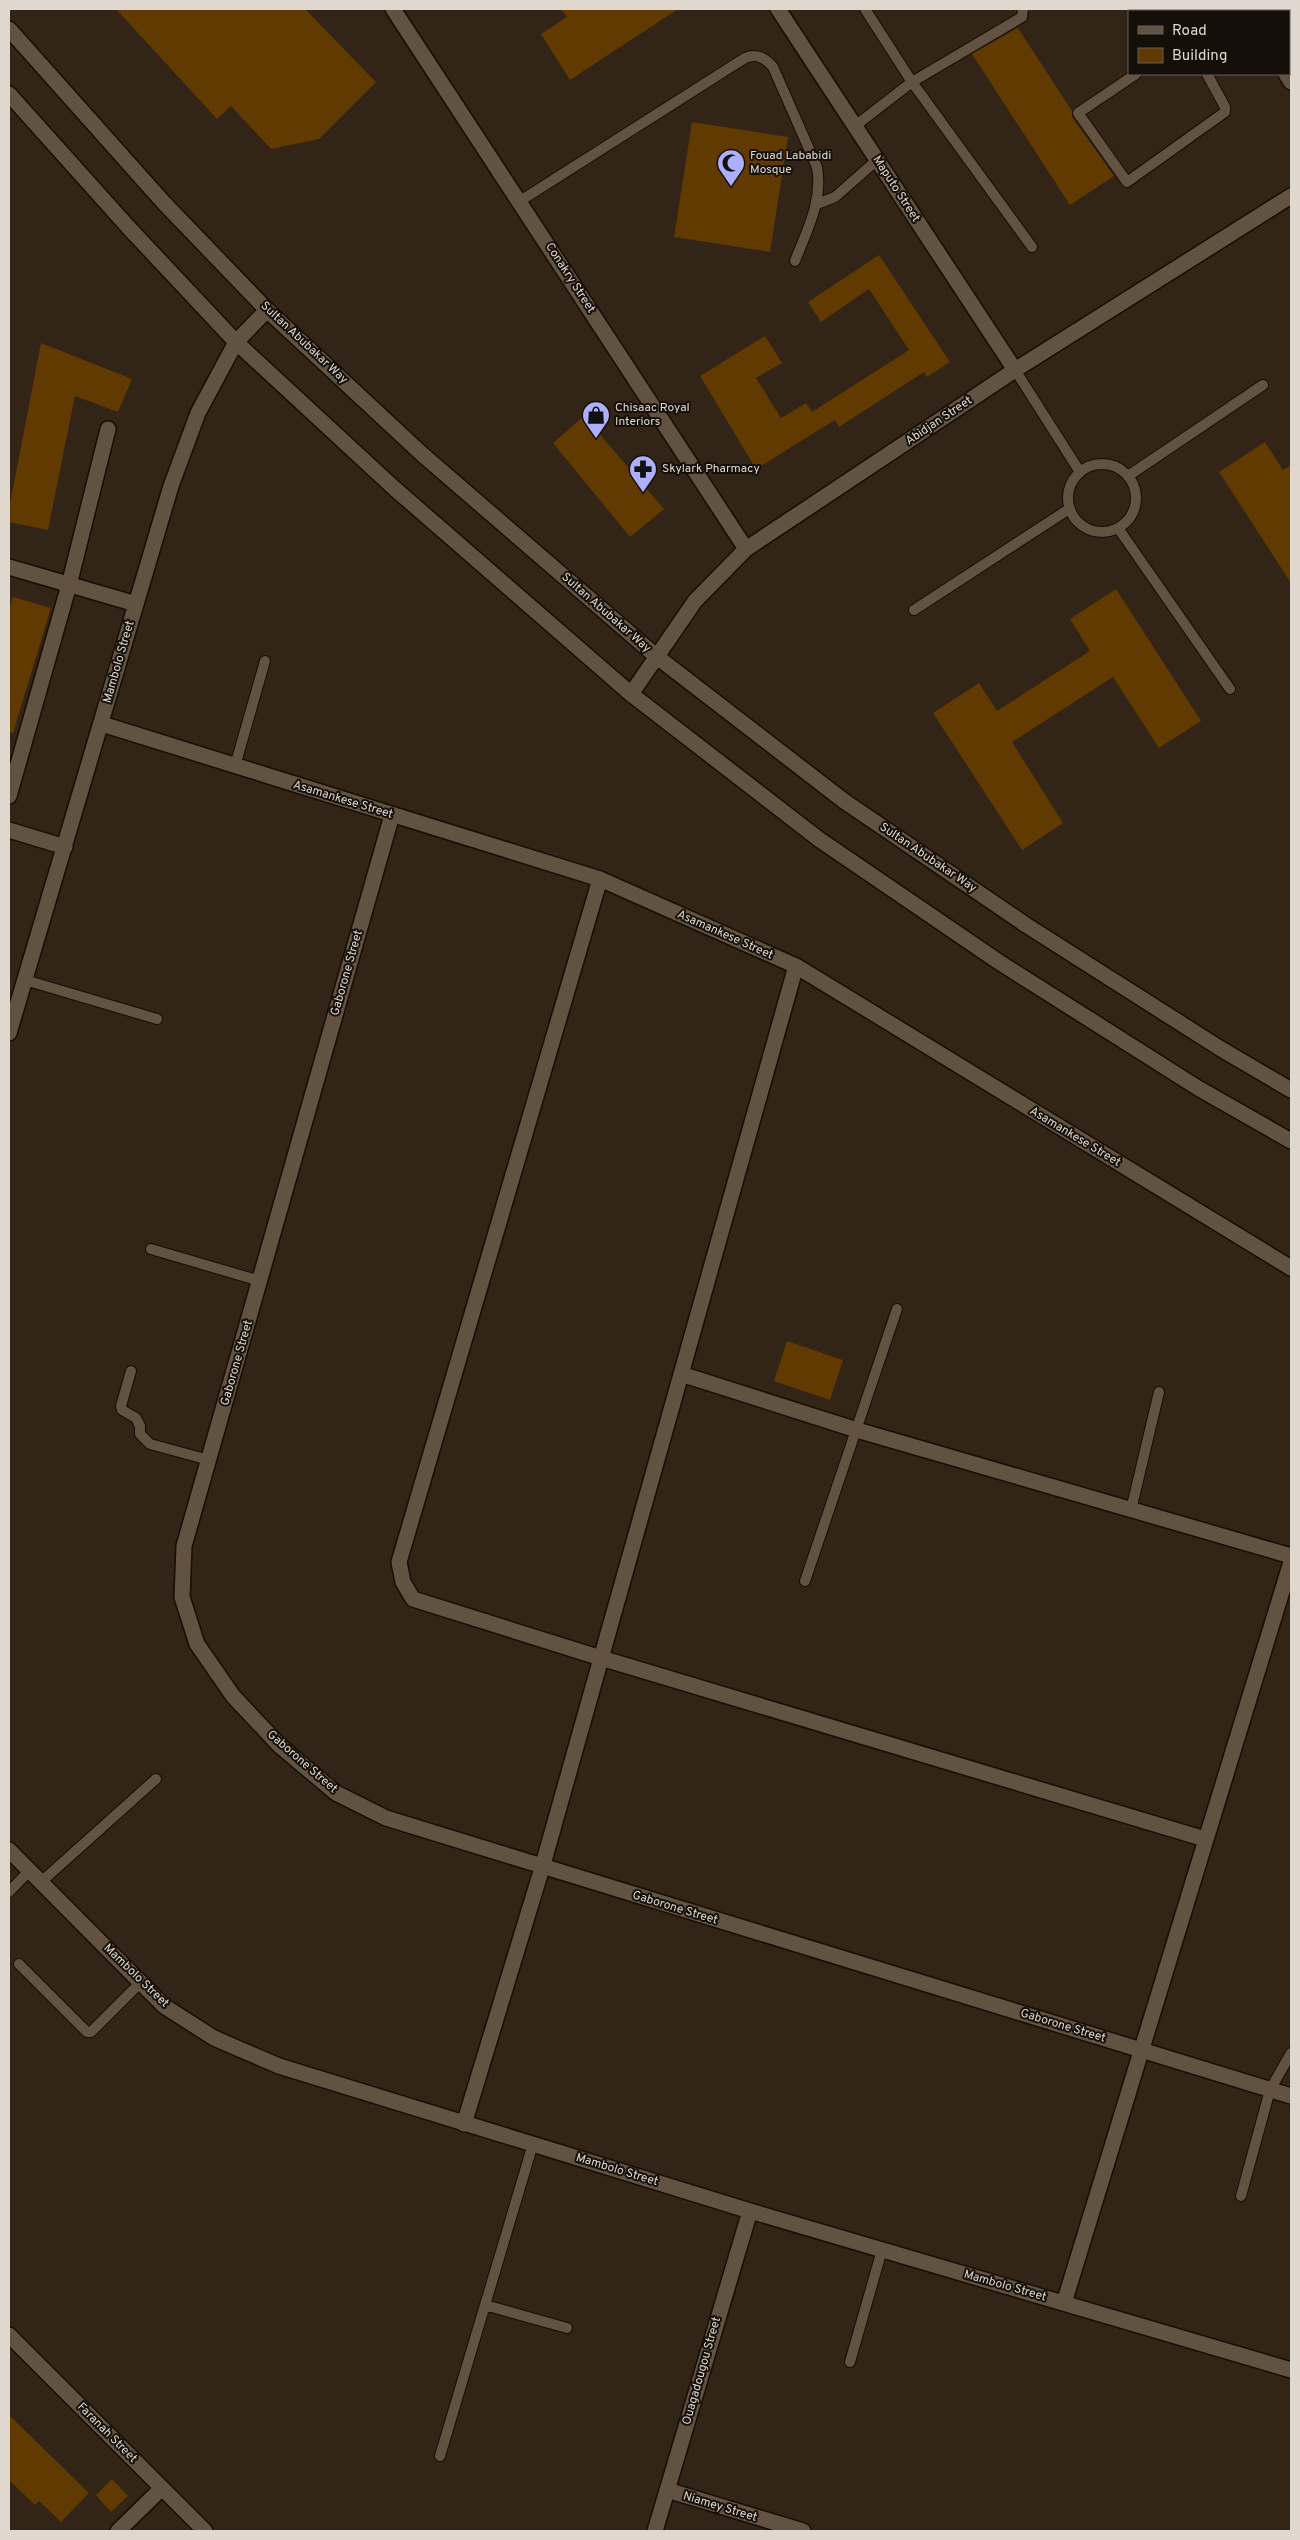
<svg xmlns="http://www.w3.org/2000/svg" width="1300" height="2540" viewBox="0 0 1300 2540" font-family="Overpass,sans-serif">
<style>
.building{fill:#613a01}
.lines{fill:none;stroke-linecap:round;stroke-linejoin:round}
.lane-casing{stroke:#190d02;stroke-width:12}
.street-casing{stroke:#190d02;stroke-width:18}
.secondary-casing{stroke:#190d02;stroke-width:18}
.lane{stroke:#615242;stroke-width:10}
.street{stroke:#615242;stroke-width:15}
.secondary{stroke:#615242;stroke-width:15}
.labels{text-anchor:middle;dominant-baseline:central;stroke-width:4;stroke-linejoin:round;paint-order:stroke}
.poi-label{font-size:12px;fill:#e0d7ce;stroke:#150f09;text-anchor:start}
.street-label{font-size:12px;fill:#e0d7ce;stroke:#150f09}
</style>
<rect width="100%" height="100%" fill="#322416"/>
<path class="building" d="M116,9H305L376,82L319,139L271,149L231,106L217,119Z
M561,9H678L570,80L541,34L567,17Z
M1018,28L1072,111V117L1114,176L1070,205L972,54Z
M692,122L788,137L770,252L674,237Z
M879,255L950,362L927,377L924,372L839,427L835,420L756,469L700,376L765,336L782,363L756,378L781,418L806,403L812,412L909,350L869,289L821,322L808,302Z
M41,343L132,379L118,412L75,396L48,530L9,522V509Z
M584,416L664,509L630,537L553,443Z
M1265,442L1283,470L1291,465V583L1219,472Z
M1116,589L1201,721L1159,748L1113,677L1012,742L1063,823L1022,850L933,713L979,683L997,711L1090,651L1070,619Z
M13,597L51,608L13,733L9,732V610Z
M787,1341L843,1360L830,1400L774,1381Z
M9,2415L89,2493L61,2522L39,2501L35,2505L9,2480Z
M112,2479L128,2496L111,2512L96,2495Z"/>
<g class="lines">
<g class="lane-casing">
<path id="lane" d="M865,9L912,82L1032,247
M1172,9L1173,11
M1136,74L1078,113L1127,182L1225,112V107L1207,74
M855,126L912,82L1022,17L1023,9
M520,201L745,58C757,53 765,58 773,67L817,167C823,201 807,230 795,261
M817,204L835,197L877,160
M1015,370L1080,472
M1068 498a34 34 0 1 1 68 0a34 34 0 1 1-68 0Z
M1128,476L1263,385
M1118,528L1230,689
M914,610L1069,509
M235,766L265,661
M25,980L157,1019
M151,1249L260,1281
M131,1371L121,1406L122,1410L136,1418L140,1426V1434L150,1444L209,1460
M1131,1510L1159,1392
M805,1581L897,1309
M41,1882L156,1779
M9,1892L29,1871
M19,1964L87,2032H91L141,1982
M1241,2196L1270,2090L1291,2053
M485,2305L567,2328
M850,2362L882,2250
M440,2456L533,2144"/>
</g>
<g class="street-casing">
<path id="street" d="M393,9L746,549
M778,9L1015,370
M1243,9L1245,11
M1286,74L1291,82
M9,567L136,604
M631,694L695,601L746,549L1015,370L1291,196
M102,724L600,879L796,966L1291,1268
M9,796L69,585L108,429
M392,815L184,1546L182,1597L197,1644L233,1696L280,1746L336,1793L386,1818L1291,2096
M9,830L65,847
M600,879L399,1562L403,1582L413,1599L601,1658L1205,1839
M9,1033L171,486L198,413L236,342L267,310
M681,1374L857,1430L1291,1556
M9,1850L164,2006L214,2038L279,2066L750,2211L1291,2370
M464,2124L542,1868L796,966
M1064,2303L1291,1562
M9,2335L205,2531
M667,2490L803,2531
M118,2531L162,2488
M655,2531L750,2211"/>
</g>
<g class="secondary-casing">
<path id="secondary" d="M9,29L164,203L267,310L423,455L656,656L844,801L1026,925L1221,1049L1291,1090
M9,94L129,228L236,342L394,488L631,694L820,840L999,962L1198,1088L1291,1141"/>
</g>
<use href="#lane" class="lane"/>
<use href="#street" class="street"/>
<use href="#secondary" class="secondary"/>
</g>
<defs>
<g id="mosque-pin" transform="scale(1.4375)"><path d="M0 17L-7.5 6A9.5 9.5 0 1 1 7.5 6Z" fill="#adaffb" stroke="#150f09"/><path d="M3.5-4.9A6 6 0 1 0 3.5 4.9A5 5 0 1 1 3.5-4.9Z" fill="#111"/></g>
<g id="shop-pin" transform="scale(1.4375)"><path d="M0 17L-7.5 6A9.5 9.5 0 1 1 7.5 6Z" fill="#adaffb" stroke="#150f09"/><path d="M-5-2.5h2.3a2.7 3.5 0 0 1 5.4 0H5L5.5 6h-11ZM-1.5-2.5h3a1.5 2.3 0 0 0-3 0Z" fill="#111"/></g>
<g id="pharmacy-pin" transform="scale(1.4375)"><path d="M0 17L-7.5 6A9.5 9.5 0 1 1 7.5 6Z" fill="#adaffb" stroke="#150f09"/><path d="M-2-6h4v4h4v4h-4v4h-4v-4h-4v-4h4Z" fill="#111"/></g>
</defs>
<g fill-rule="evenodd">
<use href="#mosque-pin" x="731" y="163"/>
<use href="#shop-pin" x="596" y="415"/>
<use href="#pharmacy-pin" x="643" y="469"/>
</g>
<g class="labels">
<g class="poi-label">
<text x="750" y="156">Fouad Lababidi<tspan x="750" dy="14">Mosque</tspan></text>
<text x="615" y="408">Chisaac Royal<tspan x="615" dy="14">Interiors</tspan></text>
<text x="662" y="469">Skylark Pharmacy</text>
</g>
<g class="street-label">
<text transform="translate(896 189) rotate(57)">Maputo Street</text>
<text transform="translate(570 278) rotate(57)">Conakry Street</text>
<text transform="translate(304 343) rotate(43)">Sultan Abubakar Way</text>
<text transform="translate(939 421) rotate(-34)">Abidjan Street</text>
<text transform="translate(606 613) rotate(41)">Sultan Abubakar Way</text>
<text transform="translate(119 662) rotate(-74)">Mambolo Street</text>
<text transform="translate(343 800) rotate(17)">Asamankese Street</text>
<text transform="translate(928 858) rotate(34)">Sultan Abubakar Way</text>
<text transform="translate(725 935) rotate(24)">Asamankese Street</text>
<text transform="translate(347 973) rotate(-74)">Gaborone Street</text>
<text transform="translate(1075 1137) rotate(31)">Asamankese Street</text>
<text transform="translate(237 1363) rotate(-74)">Gaborone Street</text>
<text transform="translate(302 1762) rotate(41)">Gaborone Street</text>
<text transform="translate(675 1908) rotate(17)">Gaborone Street</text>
<text transform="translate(136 1976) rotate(44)">Mambolo Street</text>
<text transform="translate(1063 2026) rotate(17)">Gaborone Street</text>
<text transform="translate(617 2170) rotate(17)">Mambolo Street</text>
<text transform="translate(1005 2286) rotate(16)">Mambolo Street</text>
<text transform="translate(702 2371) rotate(-74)">Ouagadougou Street</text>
<text transform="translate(107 2433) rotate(45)">Faranah Street</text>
<text transform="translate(720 2507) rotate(17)">Niamey Street</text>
</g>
</g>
<rect width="1300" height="2540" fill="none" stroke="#e0d7ce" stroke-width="20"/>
<rect x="1128" y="10" width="162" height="65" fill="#150f09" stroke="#665f58"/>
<rect x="1138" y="26" width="25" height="8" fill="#615242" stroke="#665f58"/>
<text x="1172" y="35" font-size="15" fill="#e0d7ce">Road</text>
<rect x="1138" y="48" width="25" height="15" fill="#613a01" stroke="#665f58"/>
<text x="1172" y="60" font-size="15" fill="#e0d7ce">Building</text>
</svg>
